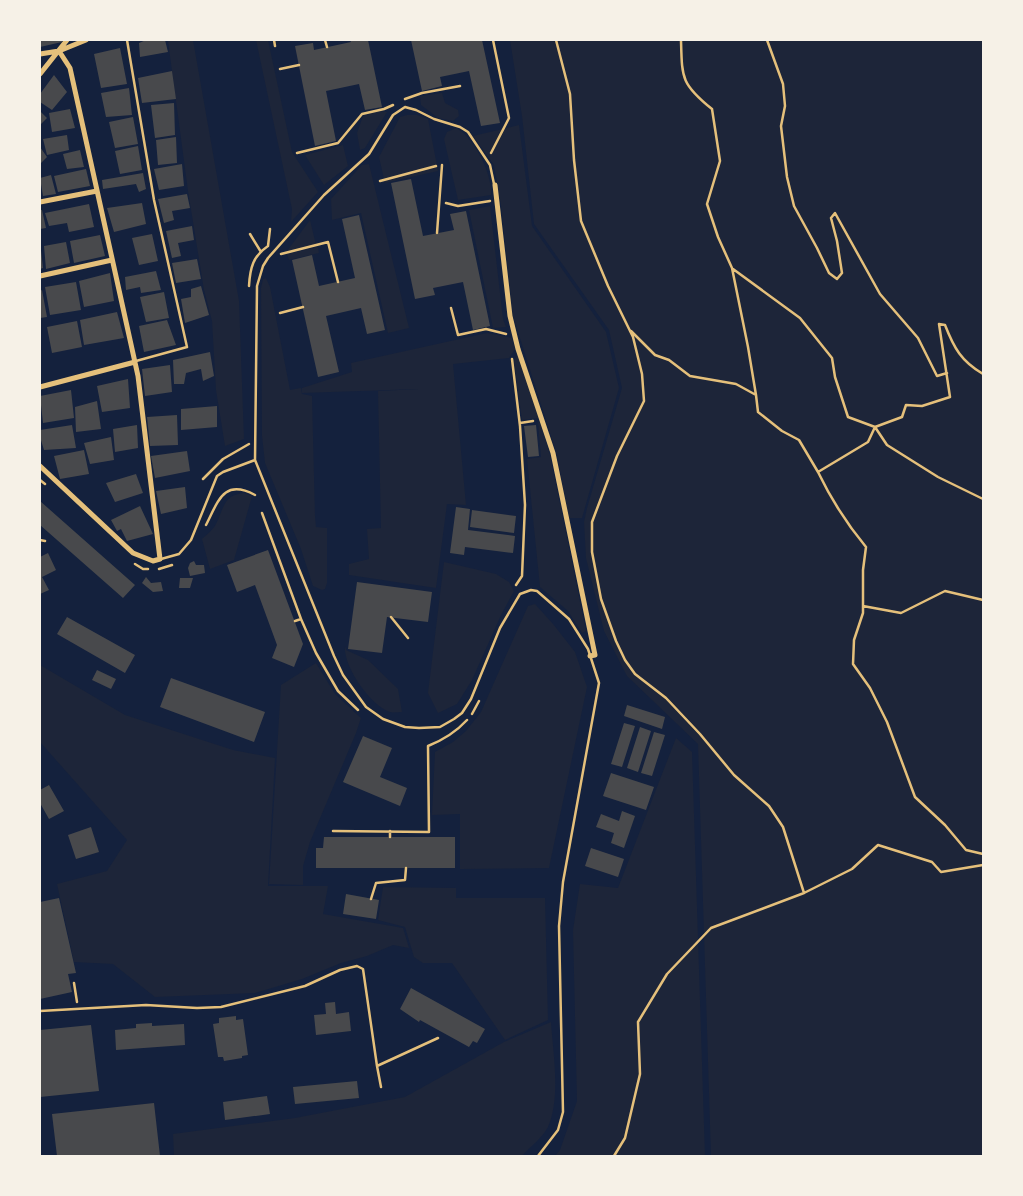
<svg xmlns="http://www.w3.org/2000/svg" width="1023" height="1196" viewBox="0 0 1023 1196" font-family="'Open Sans',sans-serif">
<style>
.green{fill:#1d2539}
.building{fill:#48494c}
.lines{fill:none;stroke-linecap:round;stroke-linejoin:round}
.path{stroke:#e5c07b;stroke-width:2.5}
.service{stroke:#e5c07b;stroke-width:2.5}
.minor{stroke:#e5c07b;stroke-width:5}
</style>
<rect width="100%" height="100%" fill="#14213d"/>
<path class="green" d="M174,40H193L239,301L244,439L225,446L216,390L212,321L204,290L188,191L168,41Z
M256,40H268L292,152L318,192L291,222L292,209Z
M510,40H983V1156H711L698,744L627,676L604,631L586,558L584,522L587,508L622,388L609,330L534,224L522,116Z
M442,93L445,103L458,110L459,116L453,121L438,118L421,105L420,96Z
M380,111L387,112L365,148L360,150L357,133L363,116Z
M407,115H417L428,119L438,171L385,183L379,157L400,117Z
M519,125L532,226L606,332L619,388L582,518H569L557,455L513,316L501,205L494,165L473,136Z
M456,128C474,137 493,175 491,195L458,200L444,139L447,132Z
M343,145L348,166L324,185L305,155Z
M369,164L409,328L388,333L361,213L332,220L331,199L362,165Z
M490,206L503,319L506,327L493,328L469,210Z
M310,220L316,245L287,251Z
M318,247L319,253L289,260L287,254Z
M266,278L270,287L290,390L301,388L302,394L312,396L315,516L316,527L327,528V583L325,589L322,590L313,586L301,549L265,463L262,436L261,288L263,279Z
M487,333L512,338L515,349L509,358L453,364L466,505L447,504L436,588L349,575V564L369,559L367,529L381,528L378,391L419,389L302,393V388L352,372L351,363Z
M518,353L539,418L522,420L514,361Z
M538,422H540L550,455L586,631L582,633L568,611L540,587L527,459L541,457Z
M244,493L252,496L234,560L210,569L202,539C207,534 213,530 216,524C224,508 223,495 244,493Z
M444,562L496,574L509,582L514,591L501,615L472,680L457,704L438,713L428,693Z
M535,604L553,624L575,652L587,687L549,868L460,869V814L432,815L435,752L453,742L466,731L481,712L528,606Z
M345,646L346,650L368,660L398,689L402,712C399,712 393,713 390,712C370,705 343,666 345,646Z
M316,663L335,694L361,718L356,733L310,842L303,866V885L269,884L281,685Z
M40,665L125,715L233,750L275,758L268,886H328L323,914L403,928L409,948L393,945L367,956L341,963L302,979L255,993L155,997L113,964L74,962L57,884L107,871L127,840L40,742Z
M676,738L692,752L705,1156H555L560,1150L577,1101L573,930L580,884L618,888Z
M383,887L456,888V898H545L548,1020L505,1040L452,963H423L414,957L405,927L378,920Z
M551,1022C553,1053 561,1097 548,1127C543,1137 530,1147 522,1156H174L173,1134L295,1118L405,1097L504,1042Z"/>
<path class="building" d="M40,40H62V42L40,47Z
M146,40H165L168,52L140,57L139,43Z
M350,40H368L382,107L365,110L359,84L326,91L336,141L315,146L295,46L313,43L314,50L351,42Z
M411,40H482L500,123L481,126L469,71L440,77L442,86L422,91Z
M120,48L127,84L101,88L94,54Z
M172,71L176,99L142,103L138,78Z
M54,75L67,92L52,110L40,102V94Z
M129,88L132,115L106,117L101,93Z
M174,103L175,135L155,138L151,105Z
M70,109L75,128L52,132L49,113Z
M40,111L47,118L40,125Z
M133,117L138,144L115,148L109,122Z
M67,135L69,150L47,155L43,139Z
M176,137L177,163L158,165L156,140Z
M138,146L142,170L120,174L115,151Z
M40,147L47,157L40,164Z
M80,150L84,167L67,169L63,154Z
M182,164L184,186L159,190L154,169Z
M86,169L90,186L58,192L54,176Z
M143,173L146,189L139,192L136,184L103,189L102,180Z
M51,175L56,194L43,196L40,178Z
M411,179L423,236L454,230L450,214L466,211L490,326L473,330L463,282L433,288L435,295L415,299L391,183Z
M187,194L190,208L172,211L174,220L164,223L158,199Z
M142,203L146,224L114,232L107,208Z
M89,204L94,227L69,232L67,223L49,226L45,213Z
M40,210H42L46,228L40,229Z
M359,215L385,330L367,334L361,308L326,316L339,372L318,377L292,260L312,255L319,286L355,278L342,219Z
M192,226L194,240L178,243L181,256L172,258L166,231Z
M152,234L158,261L139,265L132,238Z
M100,235L105,256L74,263L70,241Z
M66,242L70,263L46,269L44,246Z
M40,250H41L43,268L40,269Z
M197,259L201,279L176,283L172,263Z
M156,271L161,290L141,293L140,287L126,290L125,277Z
M110,273L114,301L84,307L79,281Z
M76,282L81,310L50,315L45,287Z
M201,286L209,315L185,323L181,299L191,297V289Z
M42,290L47,317L40,318V291Z
M164,292L169,318L146,322L140,297Z
M117,312L124,338L84,345L80,320Z
M167,320L176,345L144,352L139,326Z
M77,321L82,347L52,353L47,327Z
M210,352L214,376L203,381L201,369L186,373L184,384H174L173,360Z
M170,365L172,392L145,396L142,369Z
M128,379L130,408L102,412L97,386Z
M71,390L74,418L43,423L40,396Z
M97,401L101,429L76,432L75,407Z
M217,406V427L181,430V409Z
M177,415L178,445L150,446L147,417Z
M72,425L76,448L44,450L40,437V430Z
M137,425L138,448L115,452L113,429Z
M536,425L539,456L528,457L524,426Z
M111,437L114,460L90,464L84,443Z
M84,450L89,474L60,479L54,456Z
M187,451L190,471L155,478L151,456Z
M136,474L143,493L115,502L106,483Z
M185,487L187,508L161,514L156,491Z
M40,501L135,585L123,598L40,525Z
M140,506L153,534L127,541L121,529L117,531L111,520Z
M456,507L470,509L468,530L515,536L513,553L465,547L464,555L450,553Z
M472,510L516,516L514,533L470,527Z
M268,550L303,644L294,667L272,658L277,645L255,585L237,592L227,565Z
M48,553L56,570L42,577L49,590L40,594V557Z
M194,561L196,565H204L205,573L190,576L188,568L190,563Z
M146,577L151,583L161,582L163,591L153,592L142,583Z
M180,578H193L190,588H179Z
M357,582L432,592L428,622L387,617L382,653L348,649Z
M67,617L135,655L125,673L57,634Z
M97,670L116,679L111,689L92,680Z
M171,678L265,712L254,742L160,707Z
M627,705L665,717L662,729L624,716Z
M624,723L635,726L622,767L611,764Z
M640,727L651,731L638,772L627,768Z
M654,732L665,735L652,776L641,773Z
M363,736L392,748L380,777L407,788L400,806L343,782Z
M611,773L654,787L646,810L603,796Z
M49,785L64,811L49,819L40,803V790Z
M622,811L635,816L624,848L611,843L614,833L596,827L601,814L619,821Z
M91,827L99,852L76,859L68,835Z
M324,837H455V868H316V848H323Z
M591,848L624,859L618,877L585,866Z
M346,894L379,900L376,919L343,914Z
M59,898L76,973L68,974L72,992L40,999V902Z
M411,988L485,1029L477,1043L473,1041L469,1047L420,1020L419,1022L400,1009Z
M335,1002L336,1014L349,1012L351,1031L316,1035L314,1015L326,1014L325,1003Z
M236,1016V1020L243,1019L248,1055L242,1056V1058L224,1061L223,1057H218L213,1024L219,1023V1018Z
M152,1023V1026L184,1024L185,1045L116,1050L115,1030L136,1028V1024Z
M91,1025L99,1091L40,1097V1030Z
M357,1081L359,1098L295,1104L293,1087Z
M267,1096L270,1114L225,1120L223,1102Z
M154,1103L160,1156H57L52,1114Z"/>
<g class="lines">
<path class="path" d="M274,40L275,46
M325,40L327,47
M556,40L570,94L574,160L581,221L608,286L633,337L642,374L644,401L617,456L592,522V552L601,599L616,641L625,660L635,674L666,698L700,734L734,775L769,806L783,827L804,893L852,869L878,845L932,862L941,872L983,865
M681,40C682,78 681,84 712,109L720,161L707,204L718,237L732,268L748,347L756,395
M767,40L783,84L785,106L781,126L787,177L794,206L817,248L829,273L837,279L842,273L837,241L831,218L835,213L880,294L918,338L937,376L947,373
M280,69L299,65
M405,99L422,93L460,86
M297,153L338,143L362,114L384,109L393,105
M491,153L509,118L493,40
M380,181L436,166
M446,203L458,206L490,201
M250,234L261,252
M281,254L328,242L338,282
M733,269L800,318L832,358L835,377L848,417L875,427L887,445L938,477L983,499
M249,286C250,268 253,256 268,246L270,229
M451,308L458,335L486,329L506,334
M280,313L303,307
M631,331L655,355L669,360L690,376L736,384L756,395L758,412L782,431L799,440L818,472L868,442L875,427L902,417L906,405L922,406L950,397L939,324L945,325C954,348 961,361 983,374
M512,359L520,426L525,505L522,576L516,585
M520,423L533,421
M818,472C832,501 846,523 866,547L863,570V613L854,640L853,664L870,688L887,722L915,797L945,825L966,850L983,854
M203,479L223,459L249,444
M40,480L45,484
M262,513L301,619L316,653L338,691L358,710
M206,525C218,502 223,478 255,495
M40,540L45,541
M135,564L143,569H148
M159,569L172,565
M863,606L901,613L945,591L983,600
M391,617L408,638
M295,621L301,619
M472,714L479,701
M333,831L429,832L428,746C443,740 456,732 467,720
M390,831V837
M371,899L376,883L405,880L406,868
M74,983L77,1002
M614,1156L625,1138L640,1074L638,1022L667,974L711,928L804,893"/>
<path class="service" d="M127,40L154,200L187,347L136,361
M494,184L490,165L468,132L460,127L434,119L416,110L405,107L393,115L369,154L324,195L268,258L263,266L257,286L255,460L334,656L343,675L366,707L383,719L405,727L419,728L440,727L454,719L462,713L471,699L500,628L520,594L531,590L537,591L569,619L588,649L599,683L563,882L559,926L563,1112L558,1130L538,1156
M437,233L442,165
M161,559L179,554L191,540L217,476L223,472L255,460
M40,1011L146,1005L197,1008L221,1007L305,986L340,970L357,966L363,969L377,1066L438,1038
M377,1066L381,1087"/>
<path class="minor" d="M40,54L59,51L86,40
M40,74L67,40
M495,185L510,316L518,349L553,453L595,655L590,656
M40,202L97,191
M40,276L112,260
M40,387L135,362
M40,466L133,553L153,561L160,559L138,376L70,68L59,51"/>
</g>
<rect width="1023" height="1196" fill="none" stroke="#f6f1e7" stroke-width="82"/>
</svg>
